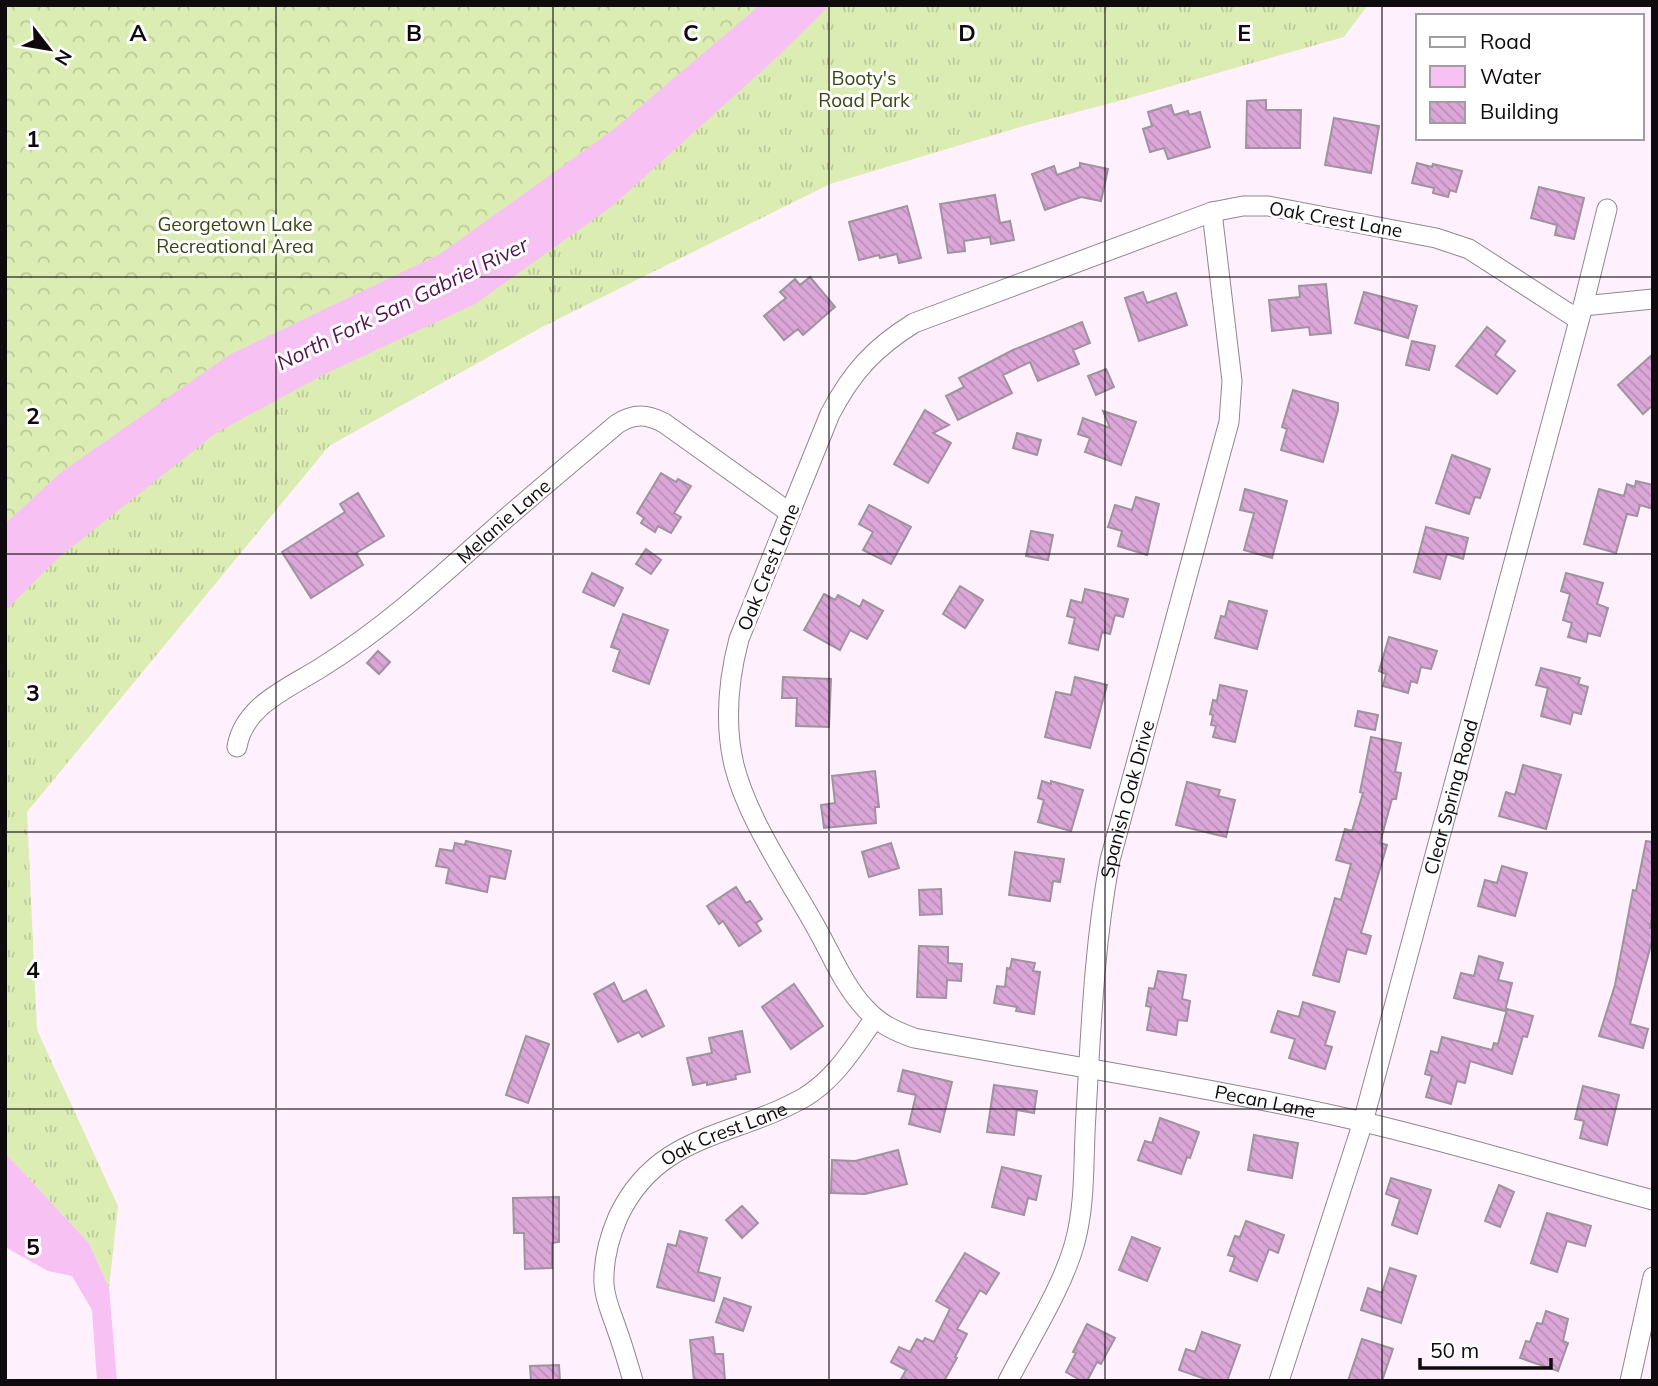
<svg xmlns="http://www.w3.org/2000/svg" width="1658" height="1386" viewBox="0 0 1658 1386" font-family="Mulish,sans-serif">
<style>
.grass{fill:url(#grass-tufts)}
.forest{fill:url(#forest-crowns)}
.water{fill:#f8c1f4}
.building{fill:url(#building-back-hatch);stroke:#9f939e;stroke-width:2}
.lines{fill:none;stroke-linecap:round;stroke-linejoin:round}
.minor-casing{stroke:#928691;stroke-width:21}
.minor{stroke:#fff;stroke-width:19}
.grid{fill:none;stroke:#0e0a0e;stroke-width:2;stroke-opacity:0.55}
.labels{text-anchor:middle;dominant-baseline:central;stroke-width:6;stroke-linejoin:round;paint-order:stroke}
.park-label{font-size:19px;fill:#3a4616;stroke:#fff}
.street-label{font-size:19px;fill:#0e0a0e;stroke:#fff}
.water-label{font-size:21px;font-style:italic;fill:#521451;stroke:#fff}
.grid-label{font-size:23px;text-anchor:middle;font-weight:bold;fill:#0e0a0e;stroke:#fff;stroke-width:6;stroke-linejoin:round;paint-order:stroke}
</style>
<defs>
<pattern id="grass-tufts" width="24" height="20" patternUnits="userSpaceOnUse" patternTransform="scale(1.75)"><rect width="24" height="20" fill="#dcedb3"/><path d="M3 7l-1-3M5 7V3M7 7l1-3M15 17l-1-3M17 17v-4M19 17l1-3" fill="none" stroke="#bcca99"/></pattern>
<pattern id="forest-crowns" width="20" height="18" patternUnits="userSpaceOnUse" patternTransform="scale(1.75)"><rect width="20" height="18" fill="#dcedb3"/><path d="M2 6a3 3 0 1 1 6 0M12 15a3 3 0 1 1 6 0" fill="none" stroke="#bcca99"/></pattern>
<pattern id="building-back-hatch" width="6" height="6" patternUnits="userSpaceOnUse" patternTransform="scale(1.75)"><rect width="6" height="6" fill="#dba6d8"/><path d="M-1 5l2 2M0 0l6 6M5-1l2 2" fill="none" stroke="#bb8eb8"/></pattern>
</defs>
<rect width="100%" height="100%" fill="#fef1fd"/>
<path class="grass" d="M5,5H1368L1344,37L1119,101L1027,125L830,184L544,326L329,446L27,812L37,1030L118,1206L109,1288L89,1243L5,1153Z"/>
<path class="forest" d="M5,5H760L613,130L440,254L229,355L60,473L5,524Z"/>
<path class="water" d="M760,5H830L773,61L611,207L475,304L323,375L216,433L58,558L5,611V524L60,473L229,355L440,254L613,130Z
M5,1153L89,1243L109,1288L117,1381H97L92,1310L72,1276L48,1271L5,1247Z"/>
<path class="building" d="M1266,100V110H1301L1300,148H1246L1247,101Z
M1171,105L1174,115L1188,111L1189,115L1200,112L1210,147L1168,159L1164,148L1150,152L1143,129L1152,126L1148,112Z
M1334,118L1379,126L1371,173L1325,165Z
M1080,163L1108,169L1101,201L1081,197L1045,210L1032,174L1054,166L1057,175L1080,167Z
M1417,163L1432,167L1433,164L1462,171L1456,192L1450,190L1448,197L1433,193L1434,188L1412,183Z
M1539,187L1584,198L1574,239L1555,235L1557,225L1531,218Z
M995,195L1000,223L1010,221L1014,240L991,244L990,237L964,241L965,251L948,253L940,204Z
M907,206L921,258L899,263L897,254L880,258L879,255L859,260L849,222Z
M810,277L835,307L803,335L798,329L784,340L764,316L786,298L780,292L795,279L800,285Z
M1326,284L1331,333L1310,335L1309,327L1272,331L1269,300L1300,297L1299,286Z
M1143,292L1147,303L1176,293L1187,325L1139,341L1125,298Z
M1364,292L1417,306L1408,338L1355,323Z
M1082,322L1090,343L1073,350L1079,364L1038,381L1030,362L1003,375L1012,393L958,420L946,396L964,387L959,378L1013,350Z
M1487,327L1505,341L1495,355L1515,371L1497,394L1456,366Z
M1412,341L1435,346L1429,370L1406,365Z
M1653,354V405L1643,414L1618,385Z
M1106,369L1114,387L1096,395L1088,376Z
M1293,390L1338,403V410L1323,462L1281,450L1287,429L1282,427Z
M925,410L949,425L933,433L951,443L928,483L894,464Z
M1103,411L1136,422L1121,465L1085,452L1090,438L1078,434L1083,418L1110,428Z
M1017,433L1041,440L1037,455L1013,448Z
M1452,455L1490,469L1480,498L1475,497L1469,514L1436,503Z
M661,473L676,482L678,479L691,486L674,513L681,517L671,533L658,526L655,532L641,523L644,518L637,513Z
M1636,481L1653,485V509L1640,505L1637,516L1627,514L1616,553L1584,544L1599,489L1624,496L1627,484L1635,487Z
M1245,489L1287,501L1272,558L1244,550L1254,513L1240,510Z
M358,493L384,536L356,553L363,565L311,598L282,552L345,512L340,504Z
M1136,497L1159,504L1147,555L1118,546L1122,531L1108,527L1115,505L1132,510Z
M869,505L911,527L891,564L863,550L873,532L859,524Z
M1426,527L1468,538L1463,559L1447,554L1440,579L1414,572Z
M1031,531L1053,535L1048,560L1026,556Z
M646,549L661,560L651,574L636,564Z
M592,573L623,588L614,606L583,592Z
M1566,573L1603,583L1597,604L1608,608L1600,636L1588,633L1586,642L1568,637L1572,623L1563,620L1570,594L1561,591Z
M960,586L983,600L965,628L943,614Z
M1085,589L1128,599L1123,617L1115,615L1110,634L1102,632L1098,650L1069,643L1075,618L1067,616L1071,600L1082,603Z
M824,594L835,600L838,595L860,607L863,600L883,611L867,639L850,630L840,650L804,630Z
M1229,601L1267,611L1257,649L1215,638L1221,616L1225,617Z
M623,614L668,630L649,684L613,671L620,650L611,647Z
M1389,637L1437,651L1431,669L1421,667L1417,683L1411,681L1408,693L1383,686L1386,674L1379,671Z
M378,651L390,662L379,674L367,663Z
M1541,668L1580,678L1578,684L1588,687L1581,714L1573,712L1570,724L1541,716L1548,688L1536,685Z
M783,677L831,679L829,727L796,726L797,698H782Z
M1075,677L1107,685L1090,748L1045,737L1056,692L1071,695Z
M1220,685L1247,691L1235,742L1213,737L1216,726L1211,725L1213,715L1210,714L1213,700L1217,701Z
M1358,711L1378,715L1375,730L1355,726Z
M1371,737L1401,743L1395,772L1401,773L1396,799H1392L1380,843L1387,845L1361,933L1371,936L1366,954L1347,949L1339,982L1313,975L1335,898L1341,900L1351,864L1336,860L1345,829L1352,831L1363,793L1360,792Z
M1523,765L1561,775L1546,829L1499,816L1506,792L1515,795Z
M875,771L879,807H875L876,823L824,828L821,805L835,803L832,776Z
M1042,781L1051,784V781L1083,790L1071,831L1038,822L1044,800L1038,798Z
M1187,782L1220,790L1218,796L1235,800L1226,837L1176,825Z
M466,841L511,851L505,879L490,876L487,892L446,883L449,868L436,866L440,849L453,851L455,843L465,845Z
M1646,841L1653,842V911L1650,928H1653V937L1630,1024L1648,1029L1643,1048L1599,1036L1615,985L1633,890L1636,891Z
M891,843L899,868L869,877L862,852Z
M1015,852L1064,859L1060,882L1053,881L1050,901L1009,895Z
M1502,866L1527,873L1515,916L1478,906L1485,880L1497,883Z
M736,887L746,903L750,901L762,919L756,923L761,931L739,946L723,921L719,924L707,906Z
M941,889L942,914L920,915L919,890Z
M919,946L948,947V963L962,964L961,981L947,980L946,998L917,997Z
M1479,956L1503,963L1498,980L1512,983L1505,1011L1454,998L1461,973L1474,976Z
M1012,959L1035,963L1033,971L1040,972L1034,1014L1016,1011L1017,1007L994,1003L997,986L1005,987L1007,968L1010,969Z
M1158,971L1186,975L1182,999L1190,1001L1187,1021L1178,1020L1176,1035L1147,1030L1151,1007L1146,1006L1149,988L1154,989Z
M614,983L623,1002L646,990L664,1026L642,1037L639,1032L618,1042L594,994Z
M794,984L823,1026L791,1049L762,1007Z
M1303,1002L1335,1012L1325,1045L1332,1047L1325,1069L1289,1058L1295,1039L1271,1032L1278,1011L1299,1017Z
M1507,1009L1533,1016L1527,1037L1523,1036L1512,1074L1470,1061L1465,1083L1457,1081L1451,1104L1426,1097L1432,1076L1425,1074L1431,1051L1438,1053L1442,1037L1492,1050L1494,1043L1498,1044Z
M742,1031L750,1072L735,1075L736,1079L707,1085V1082L693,1085L687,1058L712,1053L709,1038Z
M526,1036L549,1044L528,1103L506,1095Z
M903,1070L952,1082L940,1132L909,1124L916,1095L898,1091Z
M994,1085L1037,1091L1034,1113L1017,1110L1014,1135L987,1132Z
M1583,1086L1619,1095L1607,1145L1580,1138L1584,1121L1575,1119Z
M1160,1118L1199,1132L1190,1158L1187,1157L1181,1174L1138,1160L1145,1141L1152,1143Z
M1254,1135L1298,1143L1292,1178L1248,1170Z
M898,1150L907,1184L865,1194L831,1193L832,1160L855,1161Z
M1002,1167L1041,1176L1036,1200L1028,1198L1024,1215L992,1207Z
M1391,1178L1431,1190L1417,1234L1392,1225L1400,1199L1386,1194Z
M1499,1185L1514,1192L1500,1227L1485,1221Z
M559,1197V1242L552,1243V1268L525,1269L524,1233H514L513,1198Z
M742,1206L758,1223L742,1238L726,1220Z
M1547,1213L1591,1226L1585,1246L1567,1241L1557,1272L1531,1263Z
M1246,1221L1284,1235L1278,1253L1269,1249L1257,1281L1230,1271L1235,1257L1228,1255L1235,1236L1240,1237Z
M680,1231L707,1238L698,1272L720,1278L714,1301L657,1287L668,1244L676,1246Z
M1132,1237L1160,1248L1147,1281L1119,1270Z
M965,1253L999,1273L986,1294L980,1290L957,1329L967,1334L955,1357L957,1358L944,1381H900L906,1370L891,1362L899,1347L910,1352L917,1339L923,1342L925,1338L934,1342L950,1309L936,1301Z
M1390,1268L1416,1276L1401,1323L1361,1310L1368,1288L1382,1293Z
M724,1298L751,1307L743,1331L716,1322Z
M1546,1311L1568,1319L1563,1341L1568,1343L1558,1371L1520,1358L1526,1341L1530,1342L1537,1323L1542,1324Z
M1087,1324L1115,1338L1101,1364L1097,1362L1087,1381H1082L1066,1372L1076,1353L1073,1352Z
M1202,1332L1240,1345L1227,1381H1211L1179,1370L1186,1349L1195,1352Z
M713,1337L715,1354H723L725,1381H694L690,1340Z
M1362,1339L1393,1349L1382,1381H1348Z
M559,1365L560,1381H531L530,1366Z"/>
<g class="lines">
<g class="minor-casing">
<g id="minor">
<path d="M1583,306L1653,299"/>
<path id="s1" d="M1579,320L1469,249L1436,238L1268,206H1243L1212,212L914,323C874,348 852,372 830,414L739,639C728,681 724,722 734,765C748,821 790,880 818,931C832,956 845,987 865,1008C879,1024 895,1031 914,1038C1058,1064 1203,1086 1346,1118C1449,1141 1550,1173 1653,1200"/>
<path id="s2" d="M237,747C244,705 289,688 322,667C386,627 440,577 496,527C536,492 577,458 617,424C634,413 647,414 664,423L790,513"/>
<path id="s3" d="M633,1381C628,1364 623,1346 617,1330C612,1314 605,1301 604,1284C603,1261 609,1238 618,1217C658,1132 734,1138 805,1097C836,1078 854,1047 875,1018"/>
<path id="s4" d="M1008,1381C1030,1338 1063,1287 1075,1242C1086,1201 1083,1157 1086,1114C1091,1028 1094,945 1110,860L1229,422L1232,381L1212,212"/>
<path id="s5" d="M1279,1381L1363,1122L1583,306L1607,209"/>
<path d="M1630,1381L1653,1277"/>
</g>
</g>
<use href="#minor" class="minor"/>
</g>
<path class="grid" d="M276,5V1381M553,5V1381M829,5V1381M1105,5V1381M1382,5V1381M5,277H1653M5,554H1653M5,832H1653M5,1109H1653"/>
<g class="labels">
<g class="park-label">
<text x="864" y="78">Booty's<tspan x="864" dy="22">Road Park</tspan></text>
<text x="235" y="224">Georgetown Lake<tspan x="235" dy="22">Recreational Area</tspan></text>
</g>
<g class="street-label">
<text transform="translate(1336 219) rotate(10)">Oak Crest Lane</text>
<text stroke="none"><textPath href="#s2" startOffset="354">Melanie Lane</textPath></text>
<text transform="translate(768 567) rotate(-68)">Oak Crest Lane</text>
<text stroke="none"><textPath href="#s5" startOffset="609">Clear Spring Road</textPath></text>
<text stroke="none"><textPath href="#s4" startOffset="602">Spanish Oak Drive</textPath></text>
<text stroke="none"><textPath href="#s1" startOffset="1899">Pecan Lane</textPath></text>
<text stroke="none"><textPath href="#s3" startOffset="310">Oak Crest Lane</textPath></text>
</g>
<g class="water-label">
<text transform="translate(402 303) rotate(-26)">North Fork San Gabriel River</text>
</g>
</g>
<g class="grid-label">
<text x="138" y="41">A</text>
<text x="414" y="41">B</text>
<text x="691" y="41">C</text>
<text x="967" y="41">D</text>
<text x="1244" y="41">E</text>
<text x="33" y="147">1</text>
<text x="33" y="424">2</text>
<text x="33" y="701">3</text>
<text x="33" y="978">4</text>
<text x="33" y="1255">5</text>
</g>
<rect width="1658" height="1386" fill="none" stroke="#0e0a0e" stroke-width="14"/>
<rect x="1416" y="14" width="228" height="126" fill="#ffffff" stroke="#9f9d9f" stroke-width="2"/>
<rect x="1430" y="37" width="35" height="10" fill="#ffffff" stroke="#9f9d9f" stroke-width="2"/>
<text x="1480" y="49" font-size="21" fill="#0e0a0e">Road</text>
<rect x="1430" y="66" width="35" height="21" fill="#f8c1f4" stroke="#9f9d9f" stroke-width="2"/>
<text x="1480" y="84" font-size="21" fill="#0e0a0e">Water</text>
<rect x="1430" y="102" width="35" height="21" fill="url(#building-back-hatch)" stroke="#9f9d9f" stroke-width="2"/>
<text x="1480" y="119" font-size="21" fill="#0e0a0e">Building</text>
<g transform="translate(49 49) rotate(121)" stroke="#ffffff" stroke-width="5" paint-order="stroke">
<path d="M0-5L12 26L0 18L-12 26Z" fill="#0e0a0e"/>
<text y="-10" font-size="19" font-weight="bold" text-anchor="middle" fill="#0e0a0e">N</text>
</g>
<path d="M1420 1358v10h131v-10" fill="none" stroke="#0e0a0e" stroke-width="3.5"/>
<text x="1430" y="1358" font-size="21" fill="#0e0a0e" stroke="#ffffff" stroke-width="5" paint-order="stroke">50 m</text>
</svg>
